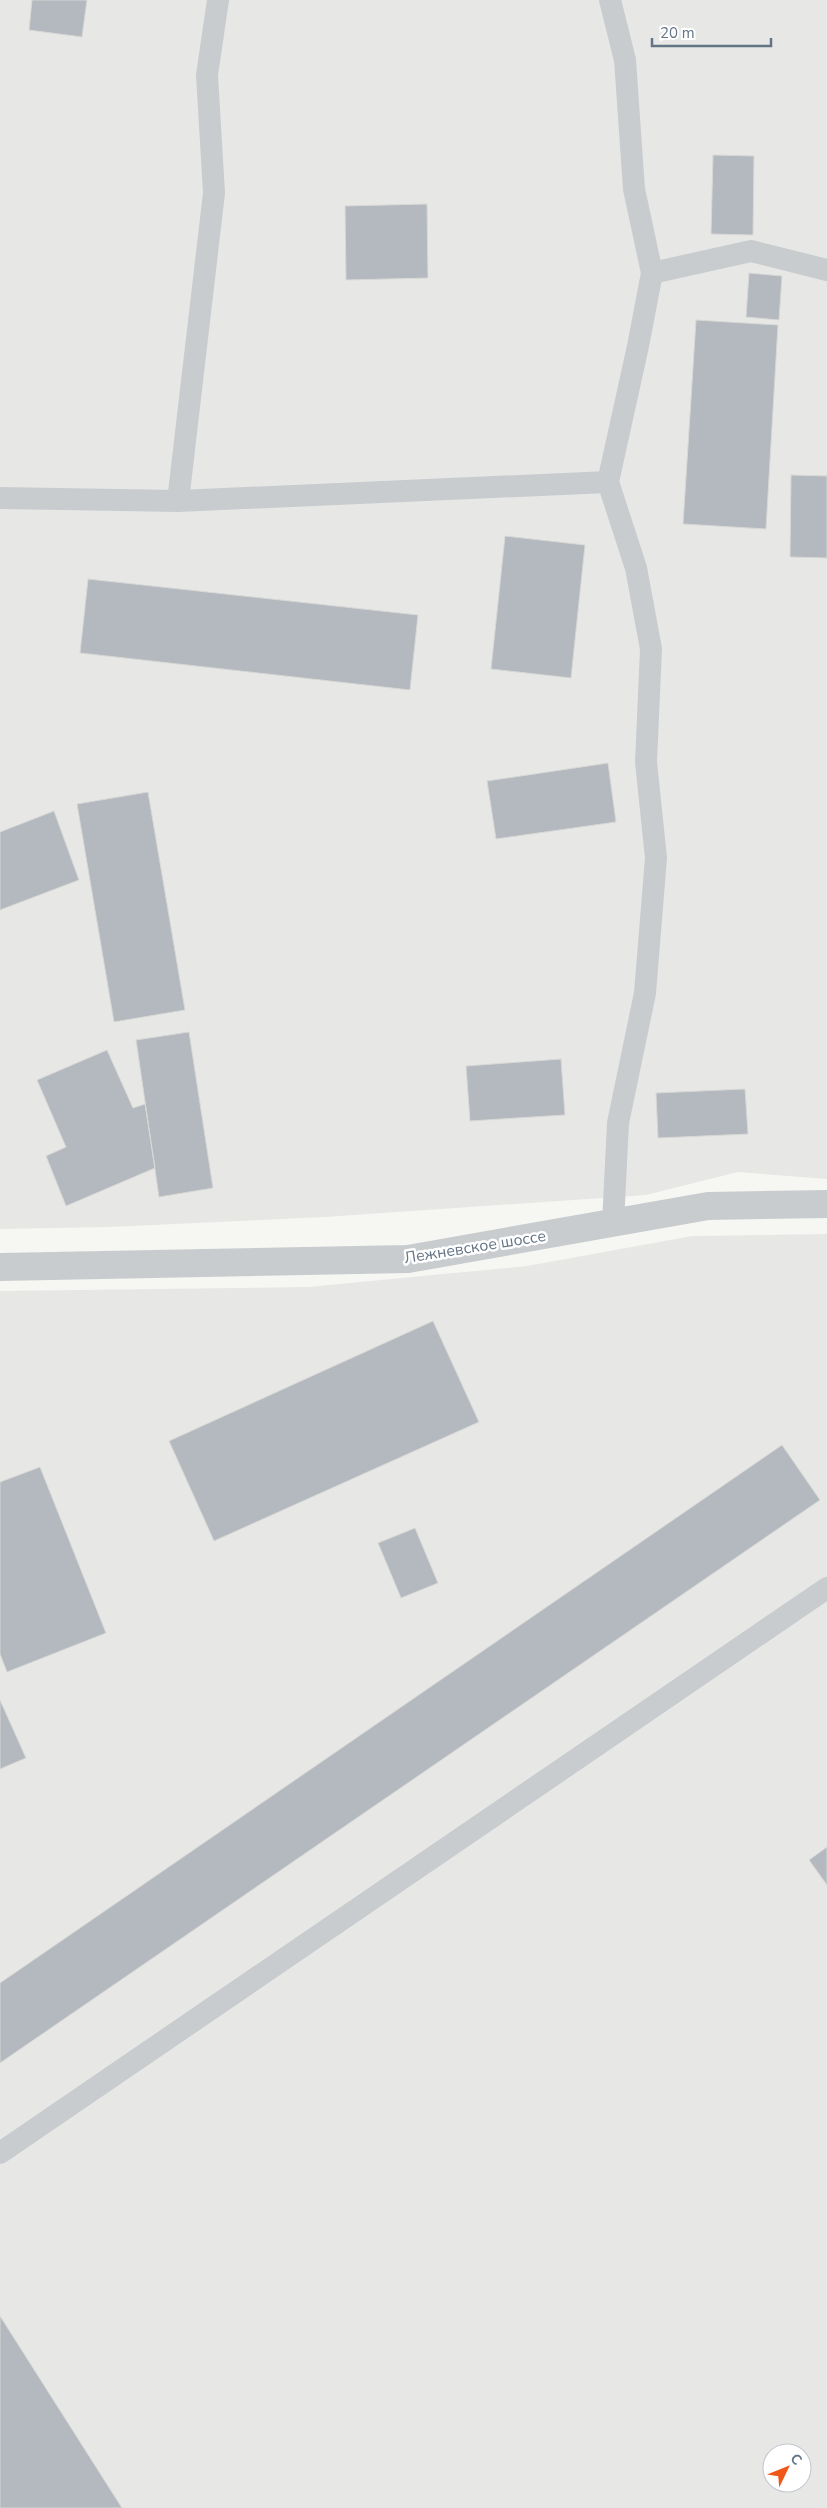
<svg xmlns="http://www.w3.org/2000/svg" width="827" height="2508" viewBox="0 0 827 2508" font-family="'Nunito Sans',sans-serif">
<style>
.built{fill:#e7e8e6;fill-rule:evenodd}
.building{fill:#b3b9bf;stroke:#d8d8d5}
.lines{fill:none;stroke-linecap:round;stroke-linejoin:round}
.service{stroke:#c9cccf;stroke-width:22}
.minor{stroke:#c9cccf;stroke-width:28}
.labels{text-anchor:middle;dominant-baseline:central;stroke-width:5;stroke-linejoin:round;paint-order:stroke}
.street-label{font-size:16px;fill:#637486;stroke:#fff}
</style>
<rect width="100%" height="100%" fill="#f6f7f3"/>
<path class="built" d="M0,0H827V1179L738,1172L646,1195L325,1217L110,1227L0,1229Z
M827,1234V2508H0V1291L308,1287L527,1266L692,1236ZM772,2453H802V2483H772Z"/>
<path class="building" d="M32,0H87L82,37L29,30Z
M713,155L754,156L753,235L711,234Z
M427,204L428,278L346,280L345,206Z
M749,273L782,276L779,320L746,317Z
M696,320L778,325L766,529L683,524Z
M791,475L827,476V558L790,557Z
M505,536L585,545L571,678L491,669Z
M88,579L418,615L410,690L80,653Z
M608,763L616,822L496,839L487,781Z
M148,792L185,1010L114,1022L77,804Z
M54,811L79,880L0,910V832Z
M189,1032L213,1188L159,1197L136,1040Z
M107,1050L133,1108L145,1104L155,1168L66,1206L46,1156L66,1147L37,1080Z
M561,1059L565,1115L470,1121L466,1066Z
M745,1089L748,1134L658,1138L656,1093Z
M433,1321L479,1422L214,1541L169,1441Z
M782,1445L820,1500L0,2063V1983Z
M40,1467L106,1633L7,1672L0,1654V1482Z
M415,1528L438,1583L401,1598L378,1543Z
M0,1700L26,1758L0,1769Z
M827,1847V1885L809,1860Z
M0,2316L122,2508H0Z"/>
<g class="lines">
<path class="service" d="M610,0L625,60L634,189L652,273
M608,482L636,568L651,649L646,762L656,858L645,993L618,1123L613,1223
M0,498L178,501L608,482L638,346L652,273L751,251L827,270
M178,501L214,193L207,75L218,0
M0,2153L827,1588"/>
<path class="minor" d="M0,1267L408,1259L708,1206L827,1204"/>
</g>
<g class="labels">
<g class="street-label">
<text transform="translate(475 1247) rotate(-9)">Лежневское шоссе</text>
</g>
</g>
<g transform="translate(787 2468) rotate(47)"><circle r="24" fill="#ffffff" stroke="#c1c7cf"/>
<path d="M0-4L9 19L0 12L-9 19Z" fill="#f05819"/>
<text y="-8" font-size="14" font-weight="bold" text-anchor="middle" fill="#637486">С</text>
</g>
<path d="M652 38v8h119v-8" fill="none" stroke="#637486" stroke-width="2.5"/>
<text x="660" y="38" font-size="15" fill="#637486" stroke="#ffffff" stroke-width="4" paint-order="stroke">20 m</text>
</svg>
